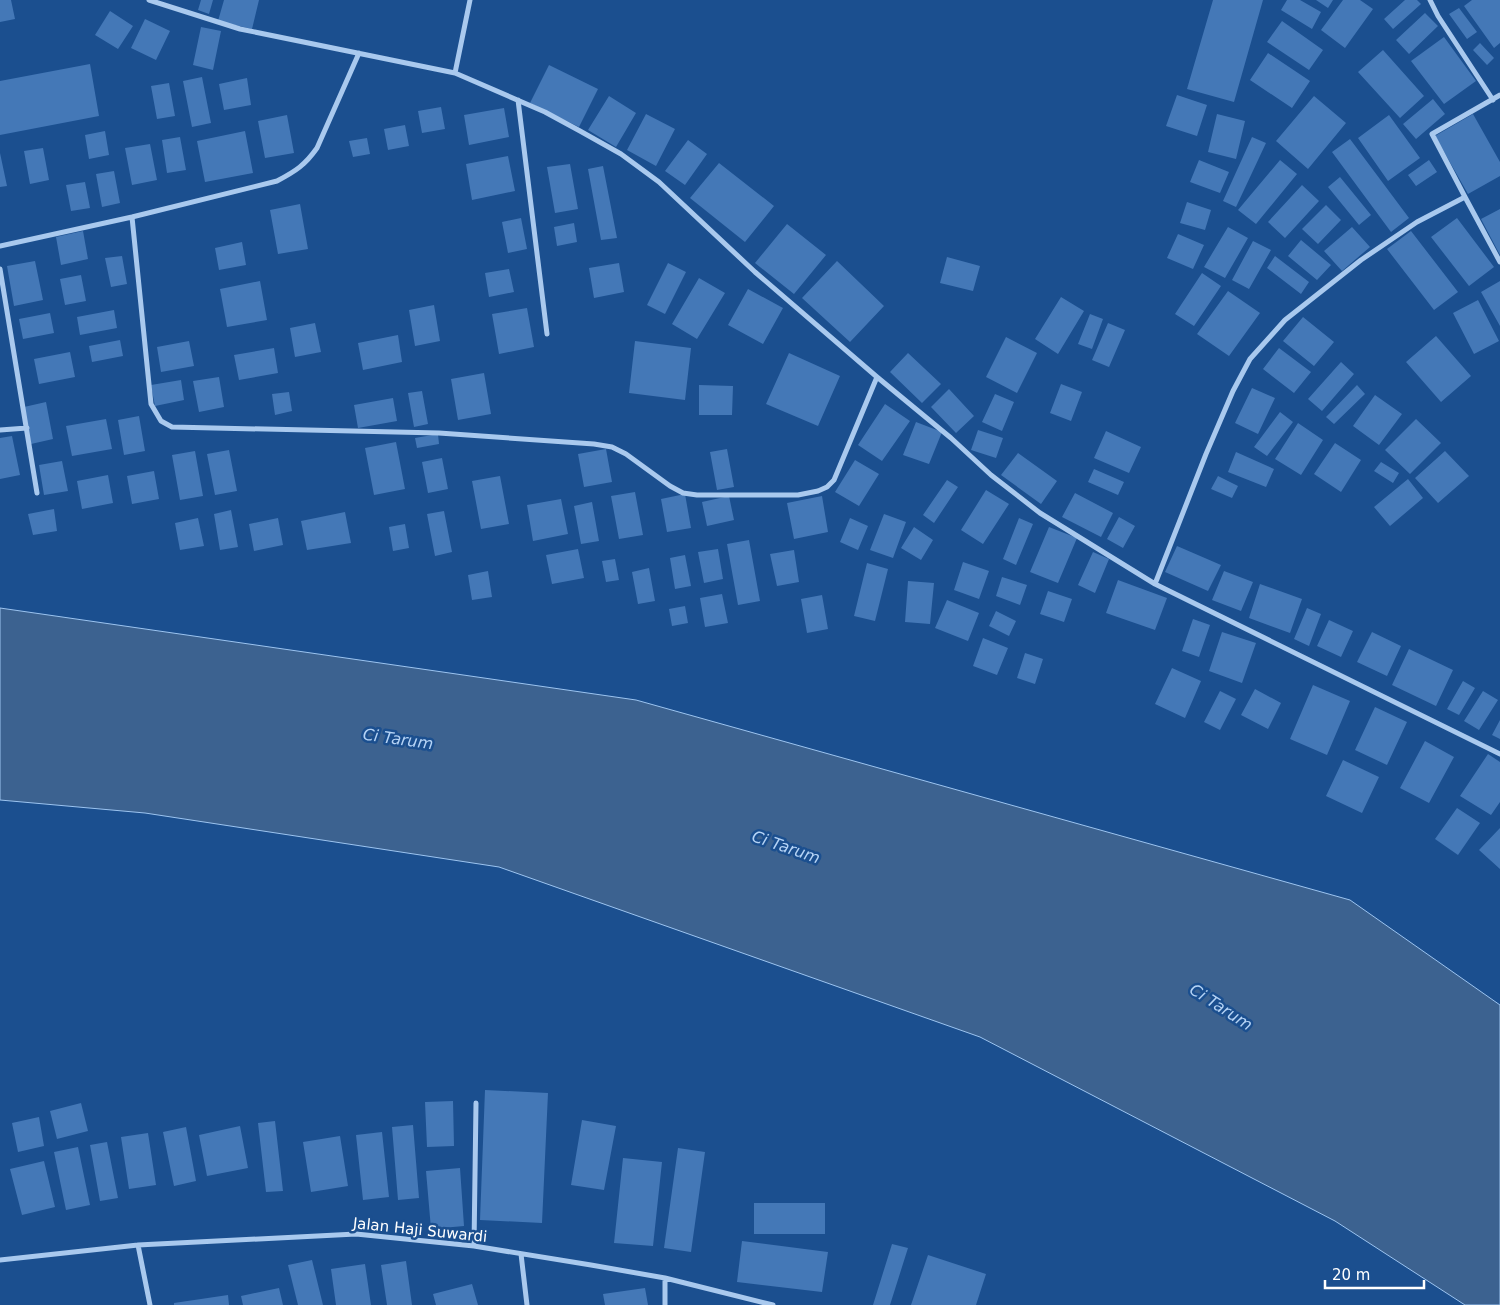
<svg xmlns="http://www.w3.org/2000/svg" width="1500" height="1305" viewBox="0 0 1500 1305" font-family="'DejaVu Sans',sans-serif">
<style>
.water{fill:#3c6290;stroke:#9cc4f0}
.building{fill:#4478b7}
.lines{fill:none;stroke-linecap:round;stroke-linejoin:round}
.street{stroke:#a9c9ee;stroke-width:5}
.labels{text-anchor:middle;dominant-baseline:central;stroke-width:5;stroke-linejoin:round;paint-order:stroke}
.street-label{font-size:15px;fill:#fff;stroke:#1b4f8f}
.water-label{font-size:16px;font-style:italic;fill:#b5d3f5;stroke:#1b4f8f}
</style>
<rect width="100%" height="100%" fill="#1b4f8f"/>
<path class="water" d="M0,608L636,700L1350,900L1500,1005V1305H1465L1335,1221L980,1037L499,867L145,813L0,800Z"/>
<path class="building" d="M0,0H11L15,19L0,22Z
M201,0H213L209,14L198,10Z
M224,0H259L252,29L218,21Z
M1213,0H1263L1234,102L1187,89Z
M1287,0H1300L1321,12L1312,29L1281,10Z
M1316,0H1333L1328,8Z
M1343,0H1360L1373,9L1345,48L1321,30Z
M1405,0H1417L1421,4L1393,29L1384,19Z
M1472,0H1500V43L1494,48L1464,6Z
M1459,8L1477,32L1467,39L1449,14Z
M110,11L133,26L118,49L95,35Z
M1425,13L1438,26L1409,54L1396,40Z
M145,19L170,31L156,60L131,48Z
M1282,21L1323,50L1309,70L1267,42Z
M201,27L221,31L213,70L193,65Z
M1444,37L1476,81L1444,104L1411,61Z
M1480,43L1494,58L1487,65L1473,50Z
M1383,50L1424,96L1400,118L1358,72Z
M1268,53L1310,81L1292,108L1250,80Z
M90,64L99,116L0,135V81Z
M549,65L598,89L579,127L530,103Z
M202,77L211,123L192,127L183,81Z
M247,78L251,105L224,110L219,84Z
M169,83L175,116L157,119L151,86Z
M1177,95L1207,105L1197,136L1166,126Z
M609,96L636,113L616,147L588,130Z
M1314,96L1346,123L1308,169L1276,141Z
M1433,99L1445,114L1416,139L1403,124Z
M441,107L445,129L422,133L418,111Z
M504,108L509,137L469,145L464,115Z
M646,114L675,129L656,166L627,150Z
M1217,114L1245,121L1236,159L1208,152Z
M1473,114L1500,162V176L1468,194L1435,136Z
M287,115L294,153L265,158L258,121Z
M1389,115L1420,158L1388,181L1358,138Z
M405,125L409,146L388,150L384,129Z
M105,131L109,155L89,159L85,135Z
M245,131L253,173L205,182L197,141Z
M180,137L186,170L167,173L162,140Z
M1252,137L1266,143L1236,207L1223,201Z
M367,138L370,154L353,157L349,141Z
M1350,139L1409,218L1391,232L1332,152Z
M688,140L707,154L685,185L665,171Z
M150,144L157,180L132,185L125,148Z
M43,148L49,180L30,184L24,151Z
M0,153L7,186L0,187Z
M508,156L515,191L472,200L466,164Z
M1199,160L1229,172L1220,193L1190,182Z
M1280,160L1297,174L1256,224L1238,210Z
M1429,160L1437,172L1416,186L1408,175Z
M719,163L774,206L745,242L690,198Z
M570,164L578,209L555,213L547,167Z
M603,166L617,238L601,240L588,169Z
M114,171L120,203L102,207L96,174Z
M1340,177L1371,215L1359,225L1328,187Z
M85,182L90,208L71,211L66,185Z
M1302,185L1319,201L1285,238L1268,222Z
M1187,202L1211,210L1205,230L1180,223Z
M300,204L308,249L278,254L270,210Z
M1326,205L1341,220L1318,244L1302,229Z
M1500,209V255L1481,219Z
M521,218L527,249L508,253L502,222Z
M1457,218L1494,267L1469,286L1431,237Z
M574,223L577,242L557,246L554,227Z
M787,224L826,255L794,294L755,263Z
M1228,227L1248,238L1225,278L1204,267Z
M1352,227L1370,247L1342,271L1324,251Z
M83,231L88,259L61,265L56,237Z
M1411,231L1458,292L1434,310L1387,249Z
M1178,234L1204,245L1193,269L1167,258Z
M1301,240L1331,265L1317,280L1288,256Z
M1253,241L1271,250L1249,289L1232,280Z
M242,242L246,265L219,270L215,248Z
M122,256L127,284L111,287L105,258Z
M1275,256L1309,282L1301,294L1267,268Z
M947,257L980,266L973,291L940,283Z
M35,261L43,300L14,306L7,266Z
M837,261L884,306L850,342L802,298Z
M619,263L624,292L594,298L589,268Z
M668,263L686,272L665,314L647,305Z
M509,269L514,292L489,297L485,273Z
M1202,273L1221,286L1194,326L1175,314Z
M81,275L86,301L65,305L60,279Z
M699,278L725,293L697,339L672,324Z
M260,281L267,320L227,327L220,289Z
M1500,281V326L1481,292Z
M748,289L783,308L763,344L728,325Z
M1228,291L1260,313L1229,356L1197,334Z
M1061,297L1084,311L1058,354L1035,339Z
M1478,300L1499,341L1474,354L1453,313Z
M434,305L440,341L415,346L409,310Z
M527,308L534,347L499,354L492,314Z
M114,310L117,328L80,335L77,317Z
M50,313L54,333L23,339L19,319Z
M1090,314L1103,319L1092,349L1078,344Z
M1303,317L1334,342L1314,366L1283,341Z
M315,323L321,352L295,357L290,328Z
M1108,323L1125,330L1109,367L1092,360Z
M398,335L402,362L363,370L358,343Z
M1436,336L1471,376L1441,402L1406,362Z
M1006,337L1037,353L1017,393L986,377Z
M120,340L123,356L92,362L89,346Z
M189,341L194,366L161,372L157,347Z
M635,341L691,348L685,400L629,393Z
M274,348L278,373L239,380L234,355Z
M1279,348L1311,372L1294,393L1263,369Z
M70,352L75,377L39,384L34,359Z
M789,353L840,376L818,426L766,404Z
M908,353L941,384L922,403L890,372Z
M1341,362L1354,374L1322,411L1308,399Z
M484,373L491,414L458,420L451,379Z
M219,377L224,407L199,412L193,381Z
M181,380L184,400L155,406L151,385Z
M1061,384L1082,392L1071,421L1050,413Z
M699,385L733,386L732,415H699Z
M1357,385L1365,394L1334,424L1326,417Z
M1252,388L1275,398L1258,434L1235,423Z
M949,389L974,416L956,433L931,407Z
M422,391L428,424L414,427L408,393Z
M289,392L292,411L275,415L272,394Z
M995,394L1014,402L1002,431L982,422Z
M1375,395L1402,414L1379,445L1353,426Z
M393,398L397,421L358,428L354,405Z
M46,402L53,439L31,444L24,407Z
M885,404L910,421L882,461L858,445Z
M1280,412L1293,422L1267,456L1254,447Z
M139,416L145,451L124,455L118,420Z
M106,419L112,449L72,456L66,426Z
M1416,419L1441,443L1410,474L1385,450Z
M916,422L942,432L929,464L903,455Z
M1298,423L1323,440L1301,475L1275,459Z
M978,430L1003,438L996,458L971,450Z
M1106,431L1141,447L1129,473L1094,458Z
M438,434L439,444L417,448L415,438Z
M12,436L20,475L0,479V438Z
M396,442L405,489L374,495L365,448Z
M1335,443L1361,460L1341,492L1314,474Z
M606,449L612,482L584,487L578,454Z
M727,449L734,487L717,490L710,452Z
M229,450L237,491L215,495L207,454Z
M195,451L203,496L180,500L172,455Z
M1445,451L1469,476L1438,503L1415,478Z
M1236,452L1274,469L1266,487L1228,472Z
M1018,453L1057,481L1041,504L1001,475Z
M442,458L448,489L428,493L422,462Z
M855,460L879,474L859,506L835,492Z
M62,461L68,491L44,495L39,465Z
M1381,462L1399,473L1393,483L1374,471Z
M1094,469L1124,482L1118,495L1088,482Z
M154,471L159,499L132,504L127,476Z
M108,475L113,503L82,509L77,481Z
M500,476L509,524L481,529L472,481Z
M1218,476L1238,486L1232,498L1211,489Z
M1408,479L1423,498L1390,526L1374,507Z
M947,480L958,487L934,523L923,515Z
M986,490L1009,504L983,544L961,530Z
M635,492L643,535L619,539L611,496Z
M1075,493L1113,513L1101,537L1062,517Z
M685,494L691,528L667,532L661,499Z
M729,496L734,520L707,526L702,502Z
M822,496L828,532L794,539L787,503Z
M561,499L568,534L533,541L527,505Z
M592,502L599,541L581,544L574,506Z
M54,509L57,531L33,535L28,514Z
M231,510L238,547L220,550L214,514Z
M444,511L452,552L435,556L427,514Z
M345,512L351,543L307,550L301,521Z
M884,514L906,522L893,558L870,550Z
M1119,517L1135,526L1123,548L1107,539Z
M198,518L204,546L180,550L175,523Z
M278,518L283,545L254,551L249,524Z
M850,518L868,526L858,550L840,542Z
M1019,518L1033,524L1016,565L1003,559Z
M405,524L409,548L393,551L389,527Z
M914,527L933,540L921,560L901,548Z
M1049,527L1077,538L1058,583L1030,572Z
M749,540L760,601L738,605L727,544Z
M1177,546L1221,565L1208,591L1165,572Z
M578,549L584,578L552,584L546,555Z
M718,549L723,579L704,583L698,552Z
M794,550L799,582L777,586L770,554Z
M1093,552L1109,559L1095,593L1078,585Z
M685,555L691,586L675,589L670,558Z
M615,559L619,580L606,582L602,561Z
M963,562L989,571L979,599L954,590Z
M867,563L888,569L875,621L854,616Z
M649,568L655,601L638,604L632,572Z
M488,571L492,597L472,600L468,575Z
M1224,571L1253,582L1241,611L1212,600Z
M1002,577L1027,585L1020,605L996,596Z
M1118,580L1167,598L1155,630L1106,613Z
M908,581L934,583L930,624L905,622Z
M1260,584L1302,599L1290,633L1249,618Z
M1048,591L1072,599L1064,622L1040,614Z
M722,594L728,623L705,627L700,598Z
M822,595L828,629L807,633L801,599Z
M947,600L979,613L968,641L935,628Z
M685,606L688,623L672,626L669,609Z
M1307,608L1321,614L1309,646L1294,639Z
M996,611L1016,621L1009,636L989,626Z
M1193,619L1210,625L1199,657L1182,651Z
M1329,620L1353,631L1341,657L1317,646Z
M1222,632L1256,643L1242,683L1209,671Z
M1372,632L1401,646L1387,676L1357,662Z
M983,638L1008,648L997,675L973,666Z
M1409,649L1453,670L1436,706L1392,685Z
M1025,653L1043,659L1035,684L1017,678Z
M1172,668L1201,681L1185,718L1155,704Z
M1463,681L1475,688L1459,715L1447,709Z
M1313,685L1350,701L1327,755L1290,739Z
M1255,689L1281,703L1268,729L1241,715Z
M1220,691L1236,699L1220,730L1204,722Z
M1483,691L1498,700L1479,730L1464,721Z
M1375,707L1407,722L1387,765L1355,750Z
M1500,720V739L1492,735Z
M1425,741L1454,757L1429,803L1400,788Z
M1488,754L1500,762V802L1491,815L1460,796Z
M1343,760L1379,777L1362,813L1326,796Z
M1457,808L1480,823L1458,855L1435,839Z
M1500,828V869L1479,850Z
M485,1090L548,1093L542,1223L480,1220Z
M453,1101L454,1146L427,1147L425,1102Z
M81,1103L88,1131L57,1139L50,1111Z
M39,1117L44,1146L18,1152L12,1123Z
M582,1120L616,1126L604,1190L571,1185Z
M275,1121L283,1191L266,1192L258,1123Z
M413,1125L419,1198L398,1200L392,1127Z
M240,1126L248,1168L207,1176L199,1135Z
M186,1127L196,1181L174,1186L163,1132Z
M382,1132L389,1197L363,1200L356,1135Z
M148,1133L156,1185L129,1189L121,1137Z
M340,1136L348,1186L311,1192L303,1142Z
M107,1142L118,1198L100,1201L90,1145Z
M78,1147L90,1205L66,1210L54,1152Z
M678,1148L705,1152L691,1252L664,1248Z
M623,1158L662,1162L653,1246L614,1243Z
M44,1161L55,1207L22,1215L10,1169Z
M460,1168L464,1226L431,1229L426,1171Z
M754,1203H825V1234H754Z
M742,1241L828,1252L822,1292L737,1282Z
M892,1244L908,1248L890,1305H873Z
M928,1255L986,1274L976,1305H911Z
M312,1260L323,1305H298L288,1265Z
M406,1261L412,1305H387L381,1265Z
M365,1264L371,1305H336L331,1269Z
M472,1284L478,1305H436L433,1294Z
M279,1288L283,1305H243L241,1296Z
M645,1288L648,1305H605L603,1294Z
M228,1295L229,1305H174V1303Z"/>
<g class="lines">
<path class="street" d="M149,0L240,29L455,73L545,112L580,131L621,154L659,182L755,272L877,377L951,438L991,475L1040,513L1155,584L1500,754
M1430,0L1438,16L1493,100
M455,73L470,0
M518,100L547,334
M1465,197L1500,262
M132,217L151,404L161,421L172,427L439,433L594,444L612,447L626,454L670,486L683,493L697,495H798L818,491L827,487L834,480L877,377
M0,246L132,217L277,181C296,171 305,165 317,148L359,53
M0,269L37,493
M0,430L27,428
M1155,584L1206,454L1233,391L1250,359L1285,320L1361,260L1417,222L1465,197L1432,134L1500,95
M138,1245L150,1305
M474,1246L476,1103
M521,1254L527,1305
M0,1260L138,1245L356,1234L474,1246L591,1265L665,1278L773,1305
M665,1278V1305"/>
</g>
<g class="labels">
<g class="street-label">
<text transform="translate(420 1230) rotate(6)">Jalan Haji Suwardi</text>
</g>
<g class="water-label">
<text transform="translate(398 739) rotate(8)">Ci Tarum</text>
<text transform="translate(786 847) rotate(19)">Ci Tarum</text>
<text transform="translate(1221 1007) rotate(33)">Ci Tarum</text>
</g>
</g>
<path d="M1325 1280v8h99v-8" fill="none" stroke="#ffffff" stroke-width="2.5"/>
<text x="1332" y="1280" font-size="15" fill="#ffffff" stroke="#1b4f8f" stroke-width="4" paint-order="stroke">20 m</text>
</svg>
